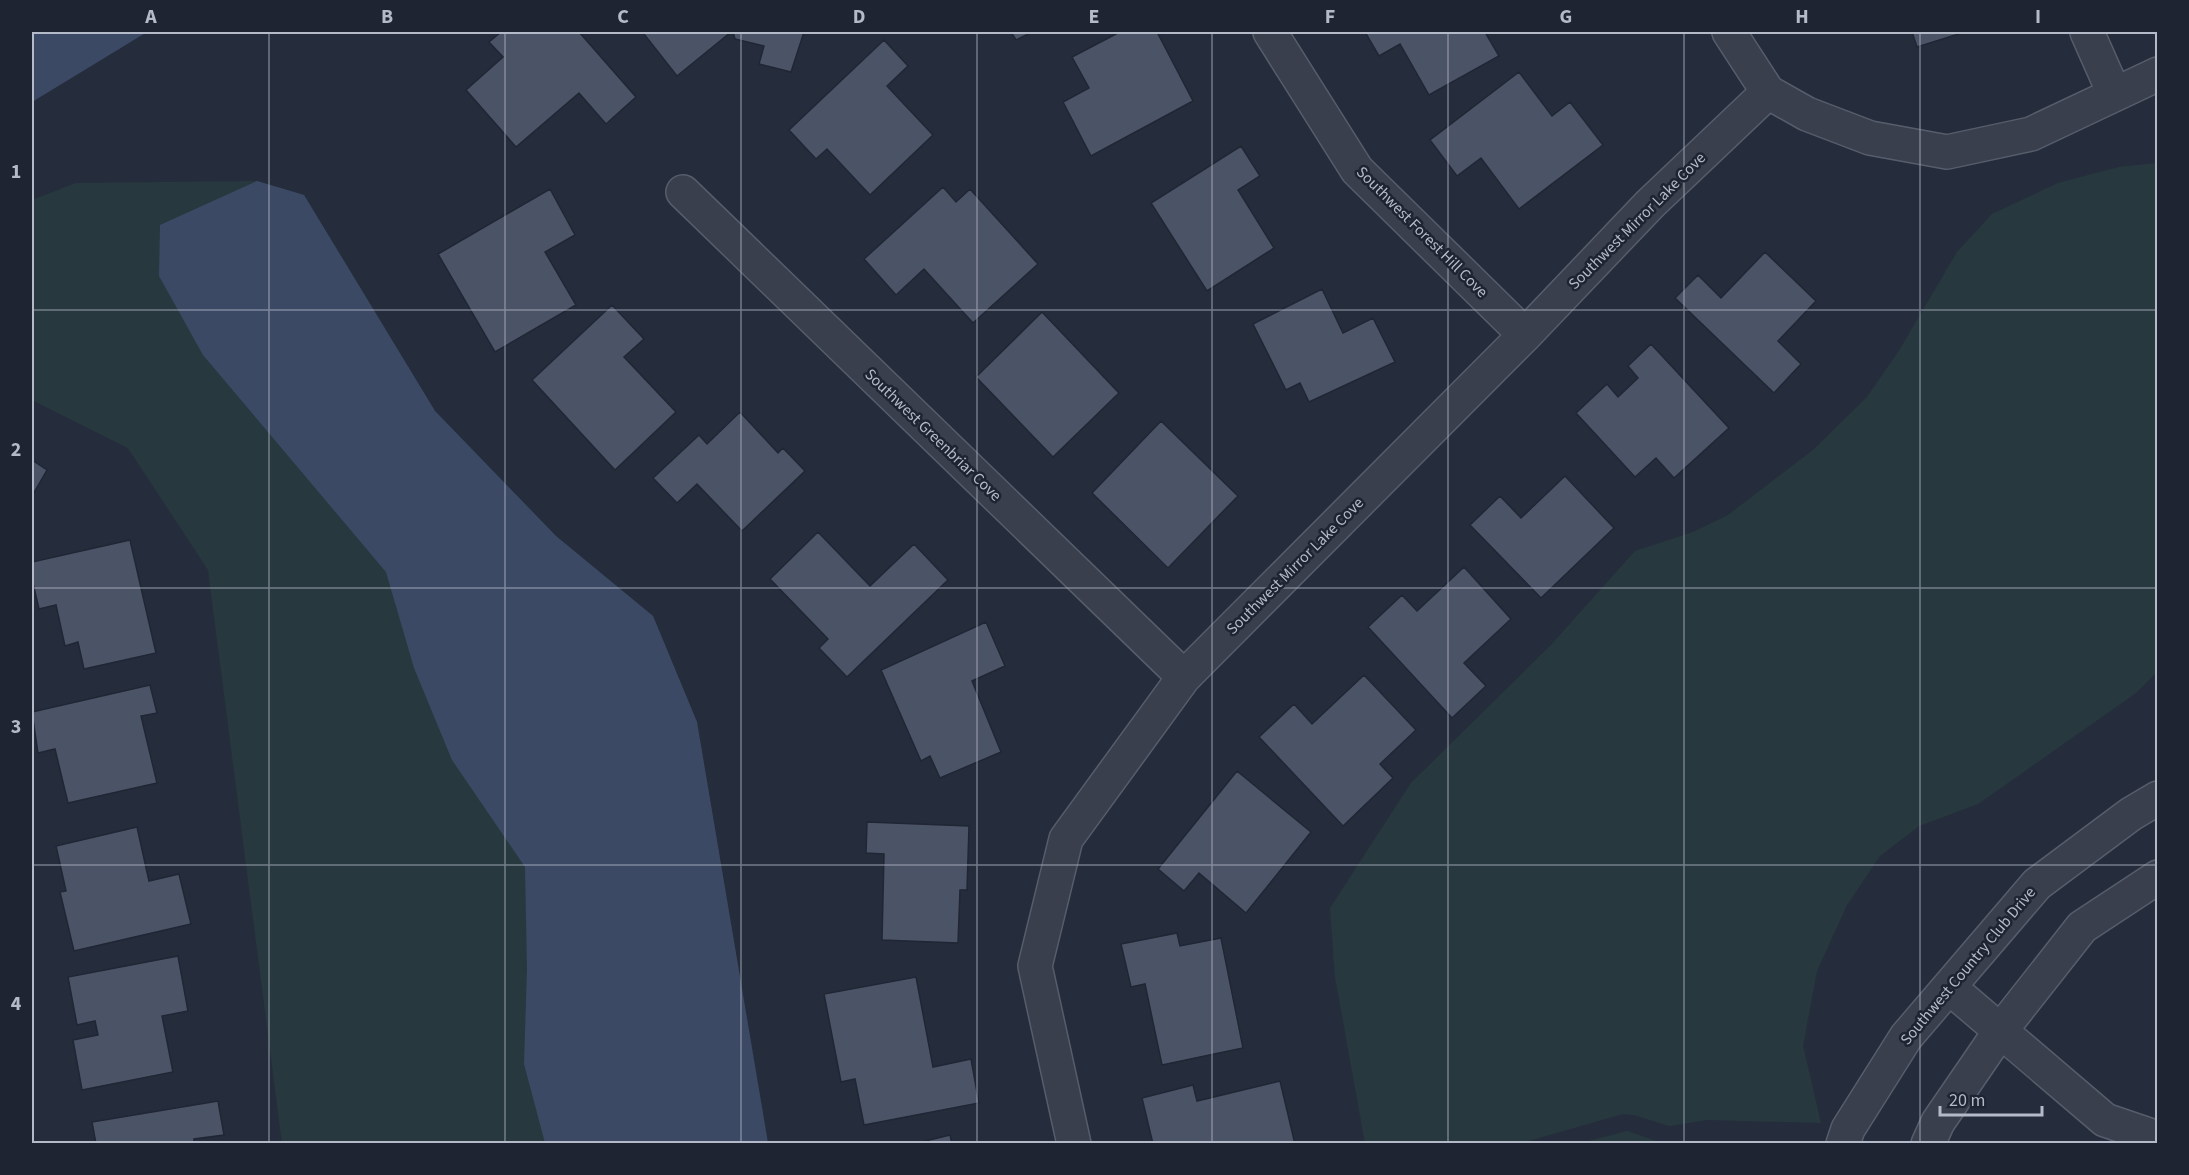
<svg xmlns="http://www.w3.org/2000/svg" width="2189" height="1175" viewBox="0 0 2189 1175" font-family="'Source Sans 3',sans-serif">
<style>
.green{fill:#27393e}
.water{fill:#3c4965}
.building{fill:#4b5366;stroke:#202634;stroke-width:1.5}
.lines{fill:none;stroke-linecap:round;stroke-linejoin:round}
.minor-casing{stroke:#575d6b;stroke-width:36}
.minor{stroke:#393f4d;stroke-width:33}
.grid{fill:none;stroke:#b5bac8;stroke-width:1.5;stroke-opacity:0.55}
.labels{text-anchor:middle;dominant-baseline:central;stroke-width:5;stroke-linejoin:round;paint-order:stroke}
.street-label{font-size:16px;fill:#b5bac8;stroke:#1e2432}
.neatline{fill:none;stroke:#b5bac8;stroke-width:2}
.grid-label{font-size:20px;text-anchor:middle;font-weight:bold;fill:#b5bac8}
</style>
<rect width="100%" height="100%" fill="#252d3d"/>
<path class="green" d="M2157,163V672L2136,693L1978,804L1919,826L1880,856L1847,905L1817,971L1803,1046L1821,1123L1707,1120L1669,1126L1634,1115L1623,1114L1521,1143H1365L1335,977L1330,908L1411,783L1551,645L1635,551L1693,532L1728,515L1813,450L1867,397L1900,349L1957,252L1992,214L2058,183L2119,167Z
M257,181L304,195L435,411L556,536L653,616L697,722L768,1143H282L208,570L128,448L32,400V200L76,183Z
M1627,1131L1662,1143H1581Z"/>
<path class="water" d="M32,32H147L32,102Z
M257,181L304,195L435,411L556,536L653,616L697,722L768,1143H545L524,1064L527,969L525,867L452,760L414,668L386,572L203,355L159,276L160,225Z"/>
<path class="building" d="M501,32H579L636,97L606,124L579,93L516,147L466,90L503,57L489,42Z
M647,32H731L677,76L644,34Z
M733,32H804L791,72L759,64L764,46L735,39Z
M1011,32H1032L1016,40Z
M1114,32H1157L1193,101L1091,156L1063,102L1089,88L1072,57L1116,34Z
M1365,32H1485L1499,56L1429,95L1400,44L1379,56Z
M1912,32H1965L1917,47Z
M884,40L908,66L887,86L933,135L870,195L827,149L816,159L789,130Z
M1519,72L1552,116L1570,102L1603,145L1519,209L1481,158L1457,176L1430,140Z
M1241,146L1260,176L1238,190L1274,248L1207,291L1151,203Z
M943,187L956,202L970,189L1038,264L973,323L924,269L896,295L864,259Z
M550,189L575,235L545,252L576,305L495,352L438,254Z
M1765,252L1816,301L1778,341L1801,364L1774,393L1675,298L1698,275L1721,298Z
M1322,289L1343,333L1373,318L1395,362L1309,402L1300,383L1286,390L1253,324Z
M612,305L644,339L624,357L676,412L615,470L532,380Z
M1042,312L1119,393L1053,457L976,377Z
M1651,344L1729,428L1674,478L1656,458L1635,477L1576,413L1607,384L1618,397L1638,378L1628,366Z
M740,412L778,453L783,448L805,471L742,531L697,484L677,503L653,478L699,435L707,444Z
M1161,421L1238,496L1168,568L1092,493Z
M32,460L47,470L32,496Z
M1565,476L1614,528L1541,598L1470,525L1500,496L1521,518Z
M818,532L870,586L914,544L948,580L847,677L819,648L828,639L770,579Z
M130,540L156,653L84,669L78,642L65,646L56,605L39,609L32,579V562Z
M1464,567L1511,619L1464,663L1486,686L1452,718L1368,627L1402,595L1417,611Z
M986,622L1005,666L972,681L1001,752L940,778L930,756L921,761L881,670Z
M1364,675L1416,730L1380,764L1393,778L1343,826L1259,737L1294,704L1312,724Z
M150,685L157,713L141,716L157,783L68,803L55,749L38,753L32,712Z
M1237,771L1311,832L1246,913L1199,873L1184,891L1158,869Z
M867,822L969,826L967,890H960L958,943L882,940L884,854L866,853Z
M137,827L149,881L179,874L191,924L74,951L60,892L66,891L56,846Z
M1177,933L1180,946L1221,938L1243,1048L1162,1065L1145,984L1131,987L1121,944Z
M178,956L188,1011L162,1016L173,1072L82,1090L73,1040L98,1035L95,1021L77,1025L68,977Z
M916,977L933,1067L971,1059L979,1103L864,1125L855,1079L841,1082L824,994Z
M1280,1081L1295,1144H1153L1142,1098L1193,1085L1197,1101Z
M218,1101L224,1135L194,1139V1144H96L92,1122Z
M950,1135L952,1144H913Z"/>
<g class="lines">
<g class="minor-casing">
<path id="minor" d="M1270,32L1357,170L1525,335
M1729,32L1768,92L1807,114L1870,138L1947,152L2031,134L2158,74
M2087,32L2114,93
M683,192L1184,677
M1949,987L2105,1120L2158,1138
M1074,1144L1035,966L1066,839L1184,677L1525,335L1650,204L1768,92
M1843,1144L1848,1129L1906,1037L2037,884L2131,814L2158,798
M1928,1144L1938,1122L2001,1030L2082,927L2158,877"/>
</g>
<use href="#minor" class="minor"/>
</g>
<path class="grid" d="M269,32V1144M505,32V1144M741,32V1144M977,32V1144M1212,32V1144M1448,32V1144M1684,32V1144M1920,32V1144M32,310H2158M32,588H2158M32,865H2158"/>
<g class="labels">
<g class="street-label">
<text transform="translate(1637 221) rotate(-45)">Southwest Mirror Lake Cove</text>
<text transform="translate(1422 232) rotate(45)">Southwest Forest Hill Cove</text>
<text transform="translate(933 435) rotate(44)">Southwest Greenbriar Cove</text>
<text transform="translate(1295 566) rotate(-45)">Southwest Mirror Lake Cove</text>
<text transform="translate(1968 966) rotate(-50)">Southwest Country Club Drive</text>
</g>
</g>
<rect width="2189" height="1175" fill="none" stroke="#1e2432" stroke-width="66"/>
<path d="M1940 1106v9h102v-9" fill="none" stroke="#b5bac8" stroke-width="3"/>
<text x="1949" y="1106" font-size="18" fill="#b5bac8" stroke="#1e2432" stroke-width="4.5" paint-order="stroke">20 m</text>
<rect x="33" y="33" width="2123" height="1109" class="neatline"/>
<g class="grid-label">
<text x="151" y="23">A</text>
<text x="387" y="23">B</text>
<text x="623" y="23">C</text>
<text x="859" y="23">D</text>
<text x="1094" y="23">E</text>
<text x="1330" y="23">F</text>
<text x="1566" y="23">G</text>
<text x="1802" y="23">H</text>
<text x="2038" y="23">I</text>
<text x="16" y="178">1</text>
<text x="16" y="456">2</text>
<text x="16" y="733">3</text>
<text x="16" y="1010">4</text>
</g>
</svg>
